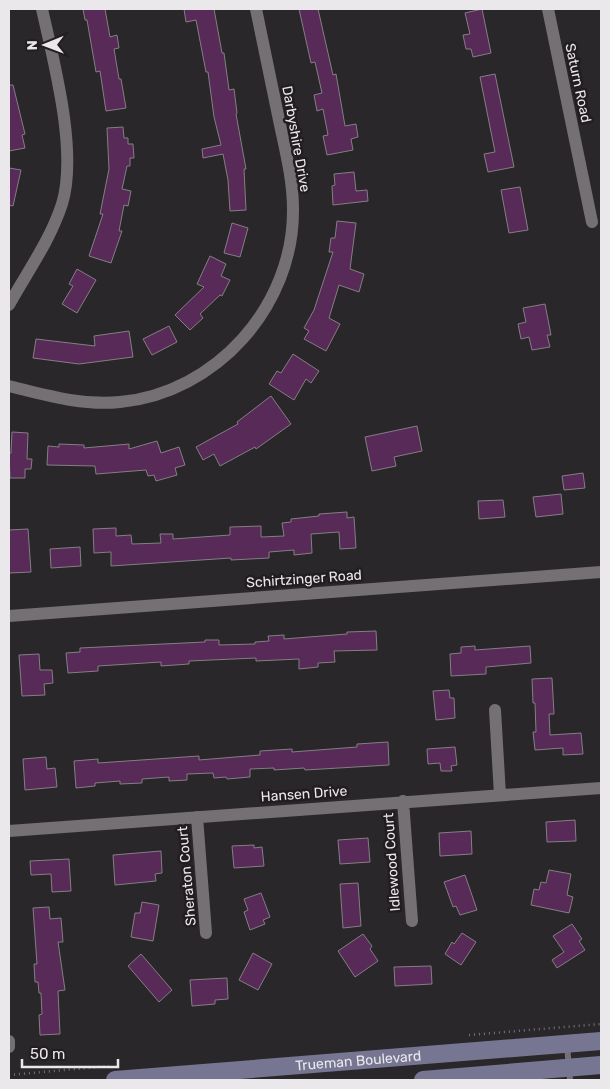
<svg xmlns="http://www.w3.org/2000/svg" width="610" height="1089" viewBox="0 0 610 1089" font-family="Rubik,sans-serif">
<style>
.building{fill:#572a57;stroke:#837f83}
.lines{fill:none;stroke-linecap:round;stroke-linejoin:round}
.path{stroke:#767476;stroke-width:2.5;stroke-dasharray:1 4;stroke-linecap:butt}
.service{stroke:#757074;stroke-width:6}
.minor{stroke:#757074;stroke-width:12}
.secondary{stroke:#767693;stroke-width:18}
.labels{text-anchor:middle;dominant-baseline:central;stroke-width:5;stroke-linejoin:round;paint-order:stroke}
.street-label{font-size:14px;fill:#eae8ea;stroke:#211d20}
</style>
<rect width="100%" height="100%" fill="#2a272a"/>
<path class="building" d="M83,9H105L110,37L117,35L119,48L114,49L119,79H121L126,108L106,111L100,71L96,72L87,20H85Z
M184,9H214L222,53H224L229,90L234,89L237,113L236,114L246,169H244L246,210L230,211L228,180L223,154L203,158L202,149L221,145L214,117L208,72H206L196,20L186,22Z
M299,9H318L333,75L336,74L345,126L356,124L358,137L351,139L353,150L327,155L323,136L328,135L323,109L317,111L314,95L322,93L315,62L311,63Z
M482,9L491,53L473,57L471,49H466L463,35L470,34L465,13Z
M495,74L514,167L488,172L484,154L495,152L480,77Z
M9,85H13L25,134L22,135L25,148L9,151Z
M123,127L124,138H128V144H133L134,158H130V166H127L122,189L131,191L128,206L124,205L119,231H122L111,263L89,256L103,214H100L109,169L107,128Z
M9,168L21,170L13,206L9,205Z
M354,172L356,191L367,190L368,201L333,205L332,186L335,185L334,174Z
M520,187L528,230L509,233L501,190Z
M337,221L356,223L350,269L364,274L359,292L339,285L329,318L340,324L326,351L304,339L309,331L304,328L314,310L333,252H329L331,238H335Z
M232,223L248,228L240,257L224,253Z
M210,256L226,264L221,276L230,280L222,296L220,295L200,314L203,318L190,330L175,315L204,287L197,284Z
M77,269L96,280L77,313L62,304L73,286L69,284Z
M545,304L551,335H547L550,347L532,350L529,337L521,339L518,324L526,322L523,308Z
M169,326L177,342L152,355L143,339Z
M129,331L133,357L79,364L33,358L36,339L95,346L94,336Z
M293,354L319,371L311,383L306,379L294,400L269,384L277,371L281,373Z
M271,396L291,424L256,449L255,447L220,466L214,454L203,460L196,447L238,424L237,422Z
M417,426L422,451L394,457L396,466L372,471L365,437Z
M12,432L28,433L27,459H32L31,469H25V478H10L9,453H11Z
M157,441L161,453L179,447L185,465L175,468L177,475L156,481L154,475L148,476L146,470L96,474L95,466L47,465L48,446L59,447V444L84,445V448L129,444V449Z
M583,473L585,488L564,490L562,476Z
M561,494L563,514L536,517L533,497Z
M503,500L505,517L479,519L478,501Z
M347,512V518L354,517L356,548L340,549L339,532L311,534L312,553L294,555V550L269,552V558L231,560V558L111,566V552L94,553L93,529L116,528V536L131,535L132,544L161,543L160,534H173V539L230,535V527L261,526V537L284,536L282,523L291,522V519L319,516V514Z
M28,529L31,572L9,573V530Z
M80,547L81,566L51,568L50,549Z
M376,631L377,650L334,651L335,662L318,663V667L299,669V659L256,661V658L189,661V664L161,666V662L98,666V671L68,673L66,653L80,652V648L205,642V640H219V645L255,644V642L269,641L268,636L284,635V639L347,634V632Z
M475,646V650L530,646L531,663L486,667V674L451,676L450,654L461,653V647Z
M39,654L40,670H52L53,683L44,684L45,695L22,696L19,655Z
M552,678L554,714H549L550,735L581,733L583,754L563,755V748L535,750L533,732H536L535,703H533L532,679Z
M449,690L450,698H454L455,718L436,720L433,691Z
M388,742L389,765L305,770L304,768L274,770V768L250,769V777L227,779L226,777L214,778L213,773L187,774V780L169,781V777L142,779V783L120,784V781L95,783V786L76,788L74,761L98,759V763L199,756V760L260,755V751L292,749V752L357,747V744Z
M455,747L457,765L451,766L452,771H441L440,763L428,764L427,749Z
M46,757L47,769L55,768L57,787L25,790L23,759Z
M575,820L576,841L547,842L546,822Z
M471,831L472,854L440,856L439,833Z
M368,838L370,862L340,864L338,840Z
M254,845V848L262,847L264,866L234,868L232,846Z
M161,851L162,873L155,874L156,881L115,885L113,855Z
M69,859L71,891L52,892L51,874L31,875L30,861Z
M549,870L571,874L567,895L573,897L569,913L531,905L534,889L539,890L541,882L546,883Z
M465,875L477,910L460,915L456,906L453,907L444,882Z
M358,883L361,926L343,928L340,884Z
M261,893L270,917L263,920L265,924L250,930L244,912L248,910L244,899Z
M142,902L159,905L153,941L131,937L135,913H140Z
M49,907L50,919L61,918L63,942H58L65,990L58,991L60,1034L40,1035L39,1015L42,1014L41,993H39L38,982H35L34,964H37L33,908Z
M572,924L582,939L579,941L585,950L557,968L552,960L564,952L553,936Z
M462,933L476,942L461,965L445,954L452,942L454,944Z
M363,934L372,946L370,949L378,961L355,977L338,951Z
M253,953L272,964L258,990L239,980Z
M141,954L172,990L159,1002L128,966Z
M431,966L432,984L395,986L394,967Z
M227,978L228,999L215,1000V1004L192,1006L190,980Z"/>
<g class="lines">
<path class="path" d="M469,1035L601,1024
M9,1075L109,1066"/>
<path class="service" d="M567,1045L570,1080"/>
<path class="minor" d="M548,9L592,222
M9,305C27,272 50,241 62,204C78,152 54,63 42,9
M9,386C46,395 82,406 120,402C216,393 294,306 293,209C293,179 285,149 279,120C271,83 264,46 256,9
M9,616L601,572
M495,710L500,795
M403,801L412,921
M197,817L206,933
M9,831L601,788
M9,1041V1047"/>
<g class="secondary">
<path id="s1" d="M115,1080L601,1041"/>
<path d="M423,1080L601,1065"/>
</g>
</g>
<g class="labels">
<g class="street-label">
<text transform="translate(578 83) rotate(78)">Saturn Road</text>
<text transform="translate(296 139) rotate(80)">Darbyshire Drive</text>
<text transform="translate(304 579) rotate(-4)">Schirtzinger Road</text>
<text transform="translate(304 794) rotate(-4)">Hansen Drive</text>
<text transform="translate(392 862) rotate(-94)">Idlewood Court</text>
<text transform="translate(187 876) rotate(-95)">Sheraton Court</text>
<text stroke="none"><textPath href="#s1" startOffset="244">Trueman Boulevard</textPath></text>
</g>
</g>
<rect width="610" height="1089" fill="none" stroke="#eae8ea" stroke-width="20"/>
<g transform="translate(45 45) rotate(269)" stroke="#211d20" stroke-width="4" paint-order="stroke">
<path d="M0-4L9 19L0 12L-9 19Z" fill="#eae8ea"/>
<text y="-8" font-size="14" font-weight="bold" text-anchor="middle" fill="#eae8ea">N</text>
</g>
<path d="M22 1059v8h96v-8" fill="none" stroke="#eae8ea" stroke-width="2.5"/>
<text x="30" y="1059" font-size="15" fill="#eae8ea" stroke="#211d20" stroke-width="4" paint-order="stroke">50 m</text>
</svg>
